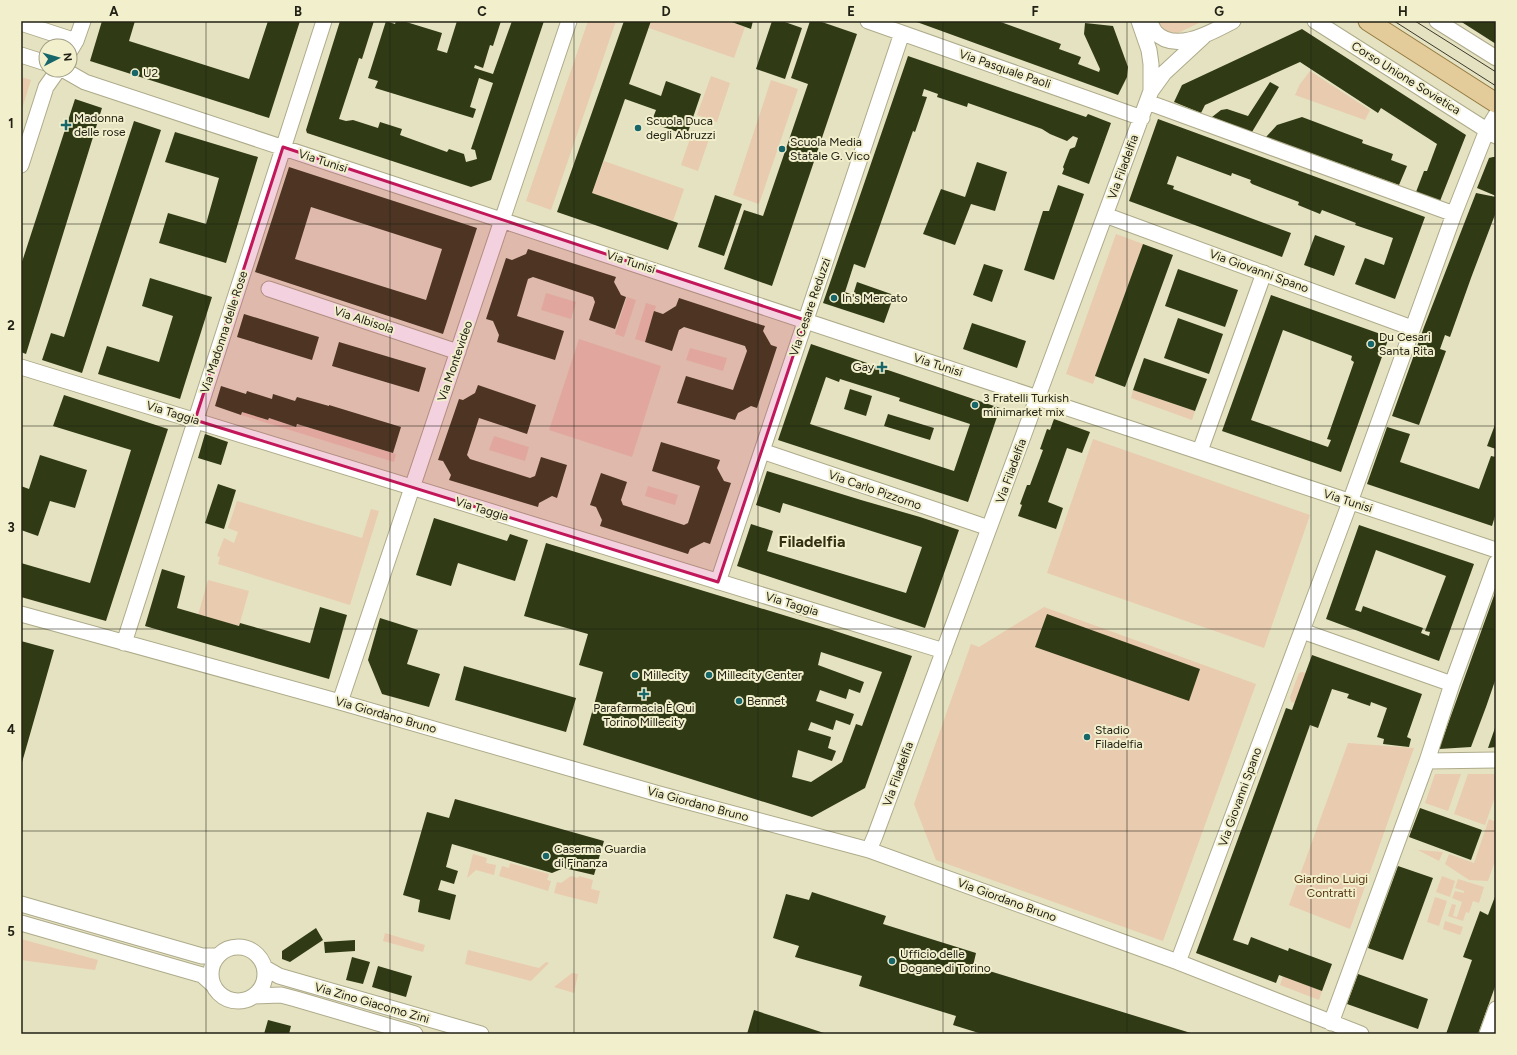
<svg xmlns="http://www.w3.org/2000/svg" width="1517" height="1055" viewBox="0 0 1517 1055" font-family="Figtree,sans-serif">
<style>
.green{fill:#e9cbaf}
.building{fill:#303b16;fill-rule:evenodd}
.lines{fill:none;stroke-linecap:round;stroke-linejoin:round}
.minor-casing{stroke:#aeab8b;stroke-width:17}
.major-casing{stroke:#937940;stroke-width:21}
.minor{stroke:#fff;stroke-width:15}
.major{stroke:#e3cb9a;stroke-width:19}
.tram{stroke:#3b392b;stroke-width:1}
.marked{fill:#c2185b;fill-opacity:0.2;stroke:#c2185b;stroke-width:3;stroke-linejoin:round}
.grid{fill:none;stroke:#222115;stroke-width:1;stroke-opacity:0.55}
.poi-dot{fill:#17666a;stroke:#f2efcd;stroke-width:1.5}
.labels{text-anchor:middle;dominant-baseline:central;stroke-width:4;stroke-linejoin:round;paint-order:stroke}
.street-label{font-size:12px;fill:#222115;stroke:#f2efcd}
.poi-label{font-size:12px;fill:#222115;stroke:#f2efcd;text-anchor:start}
.park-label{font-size:12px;fill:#56340e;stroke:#f2efcd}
.district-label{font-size:16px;font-weight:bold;fill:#322f13;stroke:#f2efcd}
.neatline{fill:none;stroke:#222115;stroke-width:1.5}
.grid-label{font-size:13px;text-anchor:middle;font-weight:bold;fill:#222115}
</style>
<rect width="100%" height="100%" fill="#e5e2c1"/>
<path class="green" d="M588,21H616L551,210L526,201Z
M651,21H728L745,27L734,58L649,28Z
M1158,21H1203L1178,33C1168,33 1162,30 1158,21Z
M1310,71L1370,110L1365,120L1295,95L1300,84Z
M711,76L730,83L717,122L697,115Z
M21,77L31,80L21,112Z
M771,80L798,89L759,204L733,195Z
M693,130L710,136L698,171L681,165Z
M604,161L684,189L673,221L592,193Z
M1116,234L1143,244L1093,384L1066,374Z
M546,293L576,302L571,319L541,310Z
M627,297L636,300L624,337L615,334Z
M646,303L656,306L645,342L635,339Z
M579,339L661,366L632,457L549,430Z
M690,348L727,358L723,371L686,360Z
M1133,390L1195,411L1192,420L1131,398Z
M242,412L268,420L269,418L296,427L297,424L320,431H321L396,454L394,462L241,415Z
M494,436L529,447L525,461L489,450Z
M1093,439L1310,515L1264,648L1047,573Z
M648,486L678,495L675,505L645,496Z
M237,501L362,538L371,509L379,511L350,605L218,564L220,557L217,556L224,538L234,543L238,532L228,528Z
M208,580L249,591L239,626L198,615Z
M1044,607L1256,684L1163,941L936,860L914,804L971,644L979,647Z
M1302,672L1306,673L1295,703L1291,702L1290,697L1299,673Z
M1348,743L1414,748L1350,929L1289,905Z
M1435,774H1461L1448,811L1425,803Z
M1468,774H1496V794L1485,825L1454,814Z
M1489,819L1496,822V858L1488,881L1469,880L1445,864L1449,854L1474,863Z
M1408,849L1443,852L1439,861L1418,850Z
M473,854L487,858L486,863L496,865L494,875L476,870L467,878Z
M510,863L549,874L547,880L551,881L548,891L499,876L502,866L509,868Z
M571,876L578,878L579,876L593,880L591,889L600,891L597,904L554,893L557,882L561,883Z
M1442,876L1455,881L1450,897L1436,892Z
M1458,879L1484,887L1479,903L1473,901L1469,913L1466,912L1463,921L1448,916L1452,904L1456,905L1453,916L1457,917L1462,902L1452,898L1455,891L1464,893V891L1455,888Z
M1435,897L1447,901L1439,926L1427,922Z
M1445,921L1463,927L1460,935L1443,929Z
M385,933L425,945L423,952L383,941Z
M21,939L98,960L95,970L21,960Z
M468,950L539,968L546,962L549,963L531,981L465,964Z
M572,973L578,974L574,993L554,987Z
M1283,976L1322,991L1319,1000L1280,985Z"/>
<path class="building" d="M102,21H135L129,41L249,79L268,21H300L269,118L90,61Z
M340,21H374L362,59L359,58L339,119L346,121L353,120L378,128L380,122L402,129L400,135L447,152L449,149L464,154L466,162L477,159L475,150L471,149L493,83L479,78L470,107L476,109L473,118L375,88L378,81L368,78L386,21L395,24L396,21H403L442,33L437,50L447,53L457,21H501L493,46L490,45L483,68L475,65L474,68L493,74L512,21H544L491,180L471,187L307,133L306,130Z
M624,21H651L629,84L661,96L666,81L701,94L687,135L651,123L656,110L625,99L592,193L678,223L668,250L557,212Z
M729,21H753L751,29Z
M772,21H782L802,28L785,79L756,69Z
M810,21H819L857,34L772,286L724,269L744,210L763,216L808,84L791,78Z
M914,21H998L1061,44L1059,49L1081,57L1078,64L1099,72L1100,69L1084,34L1085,23L1113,26L1128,67L1127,77L1118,95Z
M1460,21H1496V44Z
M1302,29L1466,135L1440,201L1416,192L1424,171H1427L1437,144L1381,108L1378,113L1300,62L1205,105L1201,113L1174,102L1182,85Z
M908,56L1086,117L1088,114L1111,123L1089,184L1062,174L1064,169L1063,167L1070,149L1075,147L1078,138L1073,136L1067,141L1050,134L1042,129L968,103L967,107L937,97L938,94L924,89L922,96L927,97L915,132L913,131L865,268L854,264L845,292L853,295L857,282L894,295L884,323L823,303Z
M1270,82L1279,87L1252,132L1212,117L1221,110L1227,109L1248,116Z
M75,99L102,108L26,354L21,352V265Z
M1302,117L1363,140L1362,143L1393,154L1391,160L1407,166L1399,185L1266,137L1277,125Z
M1158,119L1425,217L1395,299L1355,284L1365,258L1384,265L1393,238L1355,225L1356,223L1322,210L1320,214L1298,205L1299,202L1252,184L1250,182L1251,180L1232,173L1231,176L1177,156L1167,184L1174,186L1173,189L1291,233L1282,257L1129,201Z
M134,121L161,130L82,373L42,360L51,333L64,337Z
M175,132L258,157L226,263L159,243L168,213L206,224L219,178L165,162Z
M1493,157H1496V196L1477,188L1489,158Z
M977,162L1007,172L995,211L971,204L955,245L923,234L941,189L965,197Z
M289,167L477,228L443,334L255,272ZM311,207L442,249L426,300L295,259Z
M1058,185L1084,194L1054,280L1024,270L1043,211H1049Z
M1476,193L1496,197V212L1471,278L1450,337L1445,335L1440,349L1446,351L1419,425L1392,416L1424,327Z
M715,195L742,204L724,256L698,247Z
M1315,235L1345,246L1334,276L1304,265Z
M1143,244L1173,255L1125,387L1095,376Z
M528,249L616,277L614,282L621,295L626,297L615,329L589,320L595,302L593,297L533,277L528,279L517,316L564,331L555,360L497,342L499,335L493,321L486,319L506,258L512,260L526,254Z
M984,264L1003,270L992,302L973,295Z
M1178,269L1238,290L1225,327L1165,306Z
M150,278L212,297L180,399L98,374L107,346L159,362L173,316L142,306Z
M1271,295L1389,337L1341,472L1222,431ZM1283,330L1352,356L1351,360L1354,362L1327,439L1331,440L1328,447L1251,420Z
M679,298L765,326L763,331L771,345L777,347L757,408L751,406L738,413L735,420L677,403L686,376L733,390L747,351L745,346L684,327L679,330L672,351L645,342L654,311L663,314L676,306Z
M244,314L319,337L312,360L237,337Z
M1178,318L1223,334L1209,374L1164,358Z
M972,323L1026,341L1017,368L963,349Z
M339,342L426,368L419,392L332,366Z
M811,344L1000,408L968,502L778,440ZM826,377L839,382L840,379L894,396L900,398L899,401L970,424L954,471L810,424Z
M1144,358L1207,379L1195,411L1133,390Z
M478,385L536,405L527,434L479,418L467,455L470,459L530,478L535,476L541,457L567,465L557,498L552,496L539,503L538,507L449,480L451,475L443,461L438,460L459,399L463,400L475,393Z
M221,386L246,394L247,391L272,399L273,394L295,401L297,397L329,406V405L401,427L393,453L297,424L296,427L269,418L268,420L242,412L241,415L215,406Z
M850,389L872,396L866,416L844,409Z
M64,395L168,429L106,621L21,597V563L90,583L131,450L53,426Z
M888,414L934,428L930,440L884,426Z
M1054,419L1090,432L1082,453L1067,448L1048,502L1063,508L1056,529L1018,516L1022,505L1020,504L1027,485H1030L1043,450L1040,449L1047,429L1050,430Z
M1496,422V449L1487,446Z
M1387,427L1410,434L1400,462L1479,489L1491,456L1496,457V513L1492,526L1367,484Z
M205,434L228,442L221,465L198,458Z
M661,442L720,460L717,468L724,481L731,483L710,544L704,542L690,549L688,554L600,526L602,520L596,507L590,505L601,473L627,482L621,500L623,505L684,525L688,523L700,486L652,471Z
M40,455L87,470L75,508L50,501L38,536L21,530V486L29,489Z
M767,471L861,500L920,517L959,530L925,628L737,566L751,524L773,531L767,551L906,593L922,547L783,503L780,513L756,505Z
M218,484L236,490L224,529L205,523Z
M434,518L507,541L510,534L528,540L515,581L458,563L451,586L416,575Z
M1359,525L1474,564L1439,661L1326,619ZM1376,550L1446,576L1425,631L1430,632L1429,636L1421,633L1423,628L1363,606L1361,612L1355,610Z
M546,543L826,628L912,656L865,788L812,817L583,745L603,672L579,665L588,634L524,616ZM821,652L882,672L862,726L856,724L842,762L811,782L792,777L798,750L832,761L836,751L828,748L831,737L808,730L811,722L833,730L836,720L850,725L854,714L816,701L820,690L846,699L849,689L860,693L864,682L818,665Z
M162,569L185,576L177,608L239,626L240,623L310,643L320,607L347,615L329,679L145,626Z
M1496,590V678L1486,707L1471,747L1439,749Z
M1047,614L1200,669L1189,701L1035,647Z
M380,618L418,630L407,664L440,674L429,707L382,694L368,660Z
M21,641L54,650L21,766Z
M1312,655L1422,694L1407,737L1411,739L1409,747L1383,744L1384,739L1377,737L1387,708L1371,702L1370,706L1347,698L1349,694L1332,689L1318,728L1310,725L1233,940L1248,945L1251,937L1288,951L1289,948L1332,964L1322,991L1279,975L1276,983L1196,953L1286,708L1292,710Z
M464,666L576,698L566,732L455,700Z
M1496,725V747L1488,748Z
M455,799L604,841L594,875L564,868L552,873L452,844L446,867L458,871L454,884L441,880L438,890L456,895L450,920L418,912L420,900L403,895L427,812L449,818Z
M1420,808L1482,830L1471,860L1409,837Z
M1398,866L1433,878L1403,960L1368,948Z
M812,892L886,916L883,924L976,953L973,966L1194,1034H982L953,1025L956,1016L859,986L862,976L795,957L799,946L773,938L786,894L809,900Z
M1496,894V984L1478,1034H1446L1472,960L1463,957L1480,911L1488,915Z
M316,928L323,940L290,962L282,959V951Z
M355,940V951L325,953L324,942Z
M352,957L370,962L363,984L346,980Z
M378,966L412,976L406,997L372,987Z
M1358,974L1428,999L1418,1029L1347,1004Z
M754,1010L827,1034H747Z
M268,1020L291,1026L289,1034H264Z"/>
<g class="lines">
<g class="minor-casing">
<path id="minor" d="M868,21L1142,118
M1139,21L1149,50L1151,64V91
M1149,21C1151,24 1153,29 1155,32C1175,54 1212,32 1233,21
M1315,21L1496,136
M1437,21L1496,58
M21,23L76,41
M70,51L76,41L83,21
M21,55L46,63
M64,70L85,82L1496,550
M1147,102L1454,214
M21,165L46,87L58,70
M1105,215L1412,328
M269,289L458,352
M21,367L944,651
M762,451L989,528
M1200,451L1264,273
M718,582L902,33
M21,614L340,702L659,794L869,850L1178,962L1361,1034
M1302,631L1452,684
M124,643L324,21
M340,702L569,21
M1427,761L1452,684L1496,563
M869,850L875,836L1151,91L1164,73L1204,36
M21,904L202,956H217
M21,923L202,975L212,984
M211 974a27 27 0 1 1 54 0a27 27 0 1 1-54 0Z
M1178,962L1346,513L1454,214L1487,130L1496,115
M265,968L279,976L481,1034
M254,996L281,995L296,999L415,1034
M1331,1023L1427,761L1496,760
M1487,1034L1496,1009"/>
</g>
<g class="major-casing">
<path id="major" d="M1368,21L1496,103"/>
</g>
<use href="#minor" class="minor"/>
<use href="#major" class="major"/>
<path class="tram" d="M1394,21L1496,86
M1415,21L1496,72"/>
</g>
<path class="marked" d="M283,147L805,320L718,582L195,420Z"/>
<path class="grid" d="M206,21V1034M390,21V1034M574,21V1034M758,21V1034M943,21V1034M1127,21V1034M1311,21V1034M21,224H1496M21,426H1496M21,629H1496M21,831H1496"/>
<g class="poi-dot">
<circle cx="135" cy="73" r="4"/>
<path d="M64 119h4v4h4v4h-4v4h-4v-4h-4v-4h4z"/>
<circle cx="638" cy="128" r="4"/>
<circle cx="782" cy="149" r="4"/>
<circle cx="834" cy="298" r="4"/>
<circle cx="1371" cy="344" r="4"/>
<path d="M880 361h4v4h4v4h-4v4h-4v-4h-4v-4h4z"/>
<circle cx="975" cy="405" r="4"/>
<circle cx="635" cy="675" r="4"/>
<circle cx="709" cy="675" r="4"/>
<path d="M642 688h4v4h4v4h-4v4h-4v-4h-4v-4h4z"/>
<circle cx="739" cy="701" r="4"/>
<circle cx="1087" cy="737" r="4"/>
<circle cx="546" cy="856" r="4"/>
<circle cx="892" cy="961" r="4"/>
</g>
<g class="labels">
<g class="street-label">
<text transform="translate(1005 69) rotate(19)">Via Pasquale Paoli</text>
<text transform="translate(1406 78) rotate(32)">Corso Unione Sovietica</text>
<text transform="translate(323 161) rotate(18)">Via Tunisi</text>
<text transform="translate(1123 167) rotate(-70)">Via Filadelfia</text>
<text transform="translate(631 262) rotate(18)">Via Tunisi</text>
<text transform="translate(1259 271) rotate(20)">Via Giovanni Spano</text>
<text transform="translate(810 307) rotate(-71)">Via Cesare Reduzzi</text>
<text transform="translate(364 320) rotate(18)">Via Albisola</text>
<text transform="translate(224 332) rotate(-72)">Via Madonna delle Rose</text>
<text transform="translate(455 361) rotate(-71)">Via Montevideo</text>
<text transform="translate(938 365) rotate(18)">Via Tunisi</text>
<text transform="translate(173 413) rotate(17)">Via Taggia</text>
<text transform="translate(1011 471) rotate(-70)">Via Filadelfia</text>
<text transform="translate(875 490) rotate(19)">Via Carlo Pizzorno</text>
<text transform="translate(1348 501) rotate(18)">Via Tunisi</text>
<text transform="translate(482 509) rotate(17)">Via Taggia</text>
<text transform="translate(792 604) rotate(17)">Via Taggia</text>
<text transform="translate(386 715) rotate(16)">Via Giordano Bruno</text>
<text transform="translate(898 774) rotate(-70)">Via Filadelfia</text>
<text transform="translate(1240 797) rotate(-70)">Via Giovanni Spano</text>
<text transform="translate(698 804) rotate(15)">Via Giordano Bruno</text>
<text transform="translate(1007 900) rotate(20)">Via Giordano Bruno</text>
<text transform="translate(372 1003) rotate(16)">Via Zino Giacomo Zini</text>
</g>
<g class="poi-label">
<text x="143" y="73">U2</text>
<text x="74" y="118">Madonna<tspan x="74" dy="14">delle rose</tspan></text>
<text x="646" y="121">Scuola Duca<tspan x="646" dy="14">degli Abruzzi</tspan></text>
<text x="790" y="142">Scuola Media<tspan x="790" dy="14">Statale G. Vico</tspan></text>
<text x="842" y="298">In's Mercato</text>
<text x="1379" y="337">Du Cesari<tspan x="1379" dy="14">Santa Rita</tspan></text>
<text x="874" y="367" text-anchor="end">Gay</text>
<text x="983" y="398">3 Fratelli Turkish<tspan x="983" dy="14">minimarket mix</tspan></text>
<text x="643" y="675">Millecity</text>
<text x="717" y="675">Millecity Center</text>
<text x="747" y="701">Bennet</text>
<text x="644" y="708" text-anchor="middle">Parafarmacia È Qui<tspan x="644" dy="14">Torino Millecity</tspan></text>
<text x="1095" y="730">Stadio<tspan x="1095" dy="14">Filadelfia</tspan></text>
<text x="554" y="849">Caserma Guardia<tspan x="554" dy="14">di Finanza</tspan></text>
<text x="900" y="954">Ufficio delle<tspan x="900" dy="14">Dogane di Torino</tspan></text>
</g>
<g class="park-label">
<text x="1331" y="879">Giardino Luigi<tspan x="1331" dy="14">Contratti</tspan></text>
</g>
<g class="district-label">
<text x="812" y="541">Filadelfia</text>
</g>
</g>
<rect width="1517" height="1055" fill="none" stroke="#f2efcd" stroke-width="44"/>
<g transform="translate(58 58) rotate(84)"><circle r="19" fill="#f2efcd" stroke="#9f9d83"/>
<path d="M0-3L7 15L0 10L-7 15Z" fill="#17666a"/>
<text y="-6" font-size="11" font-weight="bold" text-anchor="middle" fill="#222115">N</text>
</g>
<rect x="22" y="22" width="1473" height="1011" class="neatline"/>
<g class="grid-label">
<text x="114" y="16">A</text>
<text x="298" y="16">B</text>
<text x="482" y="16">C</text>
<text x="666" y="16">D</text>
<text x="851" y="16">E</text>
<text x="1035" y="16">F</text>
<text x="1219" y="16">G</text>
<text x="1403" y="16">H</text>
<text x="11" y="128">1</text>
<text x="11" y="330">2</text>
<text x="11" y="532">3</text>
<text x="11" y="734">4</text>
<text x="11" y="936">5</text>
</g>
</svg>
